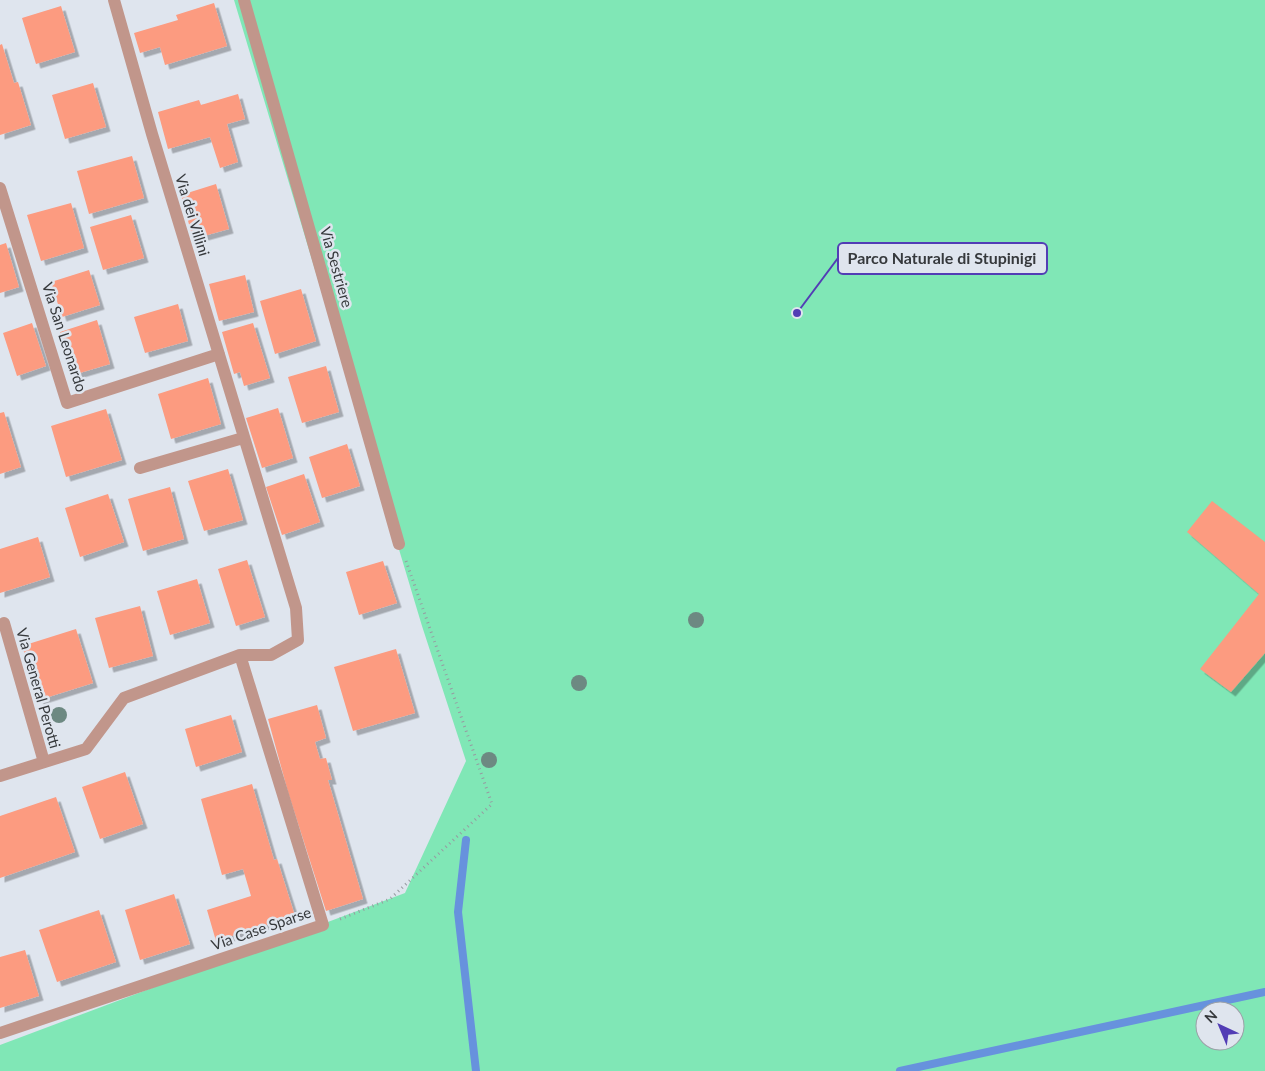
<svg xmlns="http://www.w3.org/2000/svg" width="1265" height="1071" viewBox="0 0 1265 1071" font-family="Lato,sans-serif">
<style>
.green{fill:#80e7b6;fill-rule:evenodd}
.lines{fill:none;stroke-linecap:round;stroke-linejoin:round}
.stream{stroke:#6792dd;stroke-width:8}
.building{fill:#fc9b80;filter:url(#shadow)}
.path{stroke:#969ba1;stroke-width:3;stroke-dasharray:1 4;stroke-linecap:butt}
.street{stroke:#c1968b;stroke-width:12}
.tree{fill:#6d8982}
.labels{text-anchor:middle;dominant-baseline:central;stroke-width:5;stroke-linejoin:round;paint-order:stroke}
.street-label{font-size:15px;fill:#36393c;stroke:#dfe5ee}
.leader{fill:none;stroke:#523db5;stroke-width:2}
.callout-dot{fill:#523db5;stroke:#dfe5ee;stroke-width:2}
.callout{fill:#dfe5ee;stroke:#523db5;stroke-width:2}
.callout-label{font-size:16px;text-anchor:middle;font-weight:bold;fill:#36393c}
</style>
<defs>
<filter id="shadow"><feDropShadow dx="4.5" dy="4.5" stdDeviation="0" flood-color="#0004"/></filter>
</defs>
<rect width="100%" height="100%" fill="#dfe5ee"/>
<path class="green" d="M234,0H1265V1071H0V1045L405,893L466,761L422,626ZM1205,1011H1235V1041H1205Z"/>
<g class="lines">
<path class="stream" d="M466,840L458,912L476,1071
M900,1071L1265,992"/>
</g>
<path class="building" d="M214,3L227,46L165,65L160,47L140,53L134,33L178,20L176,15Z
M61,6L75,52L36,64L22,18Z
M2,44L14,83L18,82L31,125L0,135V45Z
M93,83L106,127L65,139L52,95Z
M238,94L245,119L227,124L238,162L220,168L210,137L168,149L158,112L199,100L201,105Z
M132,156L144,198L89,214L77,171Z
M216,184L229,229L193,239L181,195Z
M71,203L84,248L41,261L27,215Z
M131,215L144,258L103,270L90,227Z
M6,243L19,287L0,293V245Z
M89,270L100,305L62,317L51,282Z
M245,275L254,312L219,321L209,284Z
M301,289L316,341L275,354L260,301Z
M178,304L188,341L145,353L134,317Z
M97,320L110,364L73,375L60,332Z
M32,323L46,366L17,376L3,333Z
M253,323L270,378L244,386L240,372L234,374L222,332Z
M326,366L339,412L302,423L288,377Z
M208,378L221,424L171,439L158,394Z
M278,408L293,458L262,468L246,418Z
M106,409L122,460L66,477L51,426Z
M4,412L21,467L0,474V413Z
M347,444L360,486L322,498L309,457Z
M228,469L243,520L204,531L188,481Z
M304,474L320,522L282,535L266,487Z
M170,487L184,539L143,551L128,499Z
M108,494L124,542L80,557L65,508Z
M1212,501L1265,542V653L1231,692L1200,669L1259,594L1187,532Z
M38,537L50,577L0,593V549Z
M247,560L265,617L236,626L218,569Z
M383,561L397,603L359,615L346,572Z
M197,579L210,623L170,635L157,591Z
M140,606L153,656L109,668L95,618Z
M76,629L93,683L39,700L22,646Z
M396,649L415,713L353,731L334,667Z
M317,705L326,738L315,742L320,759L326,758L332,780H328L363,899L326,911L288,792L268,719Z
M231,715L242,752L196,767L185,729Z
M125,772L143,824L100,839L82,787Z
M252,784L274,860L277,859L295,916L216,941L207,910L251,896L243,869L222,875L201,799Z
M56,797L75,852L0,878V816Z
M174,894L190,944L140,960L125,910Z
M99,910L116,962L57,982L39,930Z
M25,950L39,996L0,1008V957Z"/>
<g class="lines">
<path class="path" d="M340,919L390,899L492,804L406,561"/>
<path class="street" d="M244,0L399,544
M0,188L67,403L219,354
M140,468L243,438
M4,623L44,762
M0,776L86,749L124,698L240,655H271L298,640L296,608L152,134L114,0
M0,1033L323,925L240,655"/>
</g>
<g class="tree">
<circle cx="696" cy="620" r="8"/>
<circle cx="579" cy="683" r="8"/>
<circle cx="59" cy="715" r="8"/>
<circle cx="489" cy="760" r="8"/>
</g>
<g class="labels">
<g class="street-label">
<text transform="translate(193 215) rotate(73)">Via dei Villini</text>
<text transform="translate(337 267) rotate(74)">Via Sestriere</text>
<text transform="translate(65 337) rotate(72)">Via San Leonardo</text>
<text transform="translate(39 688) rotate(74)">Via General Perotti</text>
<text transform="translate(261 928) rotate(-19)">Via Case Sparse</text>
</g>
</g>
<path class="leader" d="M797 313L838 258"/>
<circle class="callout-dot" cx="797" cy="313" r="5"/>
<rect class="callout" x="838" y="243" width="209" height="31" rx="5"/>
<g class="callout-label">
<text x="942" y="264">Parco Naturale di Stupinigi</text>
</g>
<g transform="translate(1220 1026) rotate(316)"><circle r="24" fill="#dfe5ee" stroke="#9ba0a7"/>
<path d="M0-4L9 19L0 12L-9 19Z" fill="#523db5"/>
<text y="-8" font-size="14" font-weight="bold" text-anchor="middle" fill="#36393c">N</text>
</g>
</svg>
